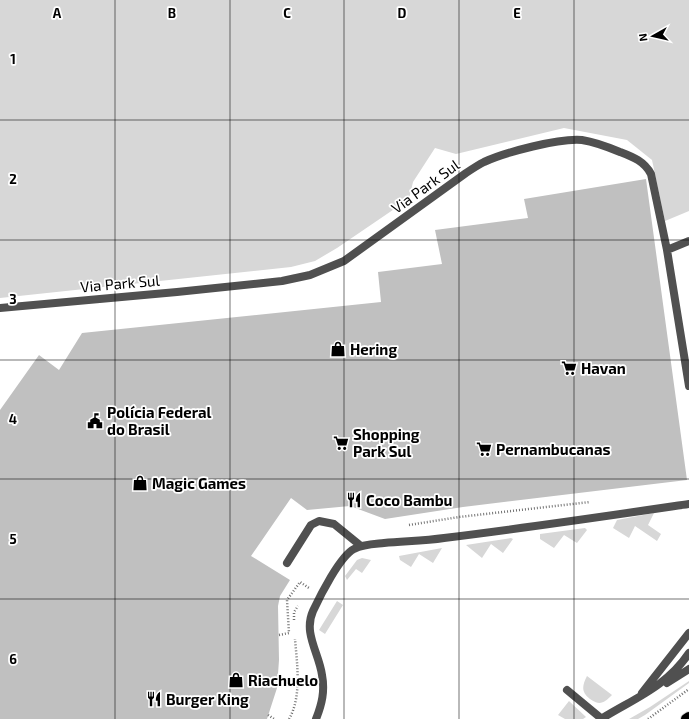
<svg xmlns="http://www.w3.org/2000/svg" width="689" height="719" viewBox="0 0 689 719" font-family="'Exo 2',sans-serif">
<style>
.green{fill:#d7d7d7}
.building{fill:#c0c0c0}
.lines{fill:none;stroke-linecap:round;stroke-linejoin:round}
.primary-casing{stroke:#dbdbdb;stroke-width:12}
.path{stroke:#727272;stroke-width:2.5;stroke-dasharray:1 2;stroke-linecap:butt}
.lane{stroke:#505050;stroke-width:8}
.primary{stroke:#000;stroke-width:10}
.grid{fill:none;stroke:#000;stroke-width:1;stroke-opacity:0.55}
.labels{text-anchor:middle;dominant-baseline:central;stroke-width:3.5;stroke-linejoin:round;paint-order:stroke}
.street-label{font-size:15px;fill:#000;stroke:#fff}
.poi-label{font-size:15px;font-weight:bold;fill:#000;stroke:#fff;text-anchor:start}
.grid-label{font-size:13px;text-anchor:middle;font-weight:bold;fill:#000;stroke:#fff;stroke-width:3.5;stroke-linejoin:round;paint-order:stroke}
</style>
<rect width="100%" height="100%" fill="#fff"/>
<path class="green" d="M0,0H689V211L665,221L652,160L627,140L564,128L456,154L435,148L413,182L409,199L337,248L315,261L291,267L0,298Z
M654,513L648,525L661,534L657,541L635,526L629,538L613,528L617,520Z
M585,528L587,530L577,543L564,535L554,548L540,539V534Z
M511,538L513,539L503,553L491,544L482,558L466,545Z
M442,548L433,563L419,554L411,567L400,560L399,556Z
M362,558L371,560L362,573L356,569L347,580L345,576L357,560Z
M337,601L343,605L325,634L319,630Z
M587,676L612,695C604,703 600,706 590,699C581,692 582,686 587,676Z
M689,681V683L645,715L638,719H629L650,707Z
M569,701L586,717L583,719H565L558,715Z"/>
<path class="building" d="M646,179L687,480L463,507L385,519L350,506L307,510L291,498L251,556L290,580L280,596L278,606L279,660L277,688L267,719H0V410L39,355L59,370L82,333L381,302L378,272L442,264L435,230L528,218L524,199Z"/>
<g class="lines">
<g class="primary-casing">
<path id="primary" d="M686,719L689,717"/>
</g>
<path class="path" d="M409,525L459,517L590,502
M294,620V612L298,606
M279,635L289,633L287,600L300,582L309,588
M268,715L274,719
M289,719C302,697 297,663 295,639
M648,719L689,689"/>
<path class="lane" d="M667,250L689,241
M0,308L177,292L282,281L310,275L344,261L466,173C472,169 478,165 484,162C506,152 559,138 582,140C595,142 608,147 620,152C633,157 644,161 651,174L667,250L689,386
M287,563L311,525L319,521L334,524L361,546
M667,683L689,669
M567,690L602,719
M642,693L689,633
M316,719C322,704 325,691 322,675C319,653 303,633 313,611C320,596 340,556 354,549C363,544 374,544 384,543C404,541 424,541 444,538C526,528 607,516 689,504
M601,719C635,698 666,687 689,653"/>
<use href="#primary" class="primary"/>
</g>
<path class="grid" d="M115,0V719M230,0V719M344,0V719M459,0V719M574,0V719M0,120H689M0,240H689M0,360H689M0,479H689M0,599H689"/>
<defs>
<g id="shop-bare" transform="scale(1.2)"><path d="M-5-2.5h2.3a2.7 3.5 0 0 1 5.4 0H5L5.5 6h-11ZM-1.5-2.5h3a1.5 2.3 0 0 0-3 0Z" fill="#000" stroke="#fff" stroke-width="2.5" paint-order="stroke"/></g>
<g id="supermarket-bare" transform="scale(1.2)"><path d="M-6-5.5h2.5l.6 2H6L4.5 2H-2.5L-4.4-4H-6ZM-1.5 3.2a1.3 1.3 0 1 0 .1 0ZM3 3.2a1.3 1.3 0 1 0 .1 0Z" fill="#000" stroke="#fff" stroke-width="2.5" paint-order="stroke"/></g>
<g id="civic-bare" transform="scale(1.2)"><path d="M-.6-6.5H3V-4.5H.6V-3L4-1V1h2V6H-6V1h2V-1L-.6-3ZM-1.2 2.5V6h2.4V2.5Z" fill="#000" stroke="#fff" stroke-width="2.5" paint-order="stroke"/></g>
<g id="restaurant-bare" transform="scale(1.2)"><path d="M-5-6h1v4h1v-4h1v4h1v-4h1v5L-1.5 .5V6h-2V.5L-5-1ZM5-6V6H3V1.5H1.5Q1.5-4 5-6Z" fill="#000" stroke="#fff" stroke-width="2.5" paint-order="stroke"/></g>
</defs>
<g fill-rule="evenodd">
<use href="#shop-bare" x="338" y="349"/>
<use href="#supermarket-bare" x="569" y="368"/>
<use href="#civic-bare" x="95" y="421"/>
<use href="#supermarket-bare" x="341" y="443"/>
<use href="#supermarket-bare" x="484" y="449"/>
<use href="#shop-bare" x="140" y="483"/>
<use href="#restaurant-bare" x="354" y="500"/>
<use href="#shop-bare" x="236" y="680"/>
<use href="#restaurant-bare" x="154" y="699"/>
</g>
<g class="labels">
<g class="street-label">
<text transform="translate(425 186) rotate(-36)">Via Park Sul</text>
<text transform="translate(120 283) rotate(-5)">Via Park Sul</text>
</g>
<g class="poi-label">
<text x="350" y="349">Hering</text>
<text x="581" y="368">Havan</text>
<text x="107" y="412">Polícia Federal<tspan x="107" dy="17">do Brasil</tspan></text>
<text x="353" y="434">Shopping<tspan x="353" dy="17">Park Sul</tspan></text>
<text x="496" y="449">Pernambucanas</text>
<text x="152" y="483">Magic Games</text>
<text x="366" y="500">Coco Bambu</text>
<text x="248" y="680">Riachuelo</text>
<text x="166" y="699">Burger King</text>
</g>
</g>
<g class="grid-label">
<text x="57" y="18">A</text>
<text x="172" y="18">B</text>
<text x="287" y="18">C</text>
<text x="402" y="18">D</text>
<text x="517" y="18">E</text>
<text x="13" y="64">1</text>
<text x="13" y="184">2</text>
<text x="13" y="304">3</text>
<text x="13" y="424">4</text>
<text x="13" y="544">5</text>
<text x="13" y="664">6</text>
</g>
<g transform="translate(653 36) rotate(262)" stroke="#ffffff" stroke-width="3" paint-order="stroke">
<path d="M0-3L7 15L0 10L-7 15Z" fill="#000000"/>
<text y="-6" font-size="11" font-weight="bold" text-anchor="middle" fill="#000000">N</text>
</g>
</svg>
